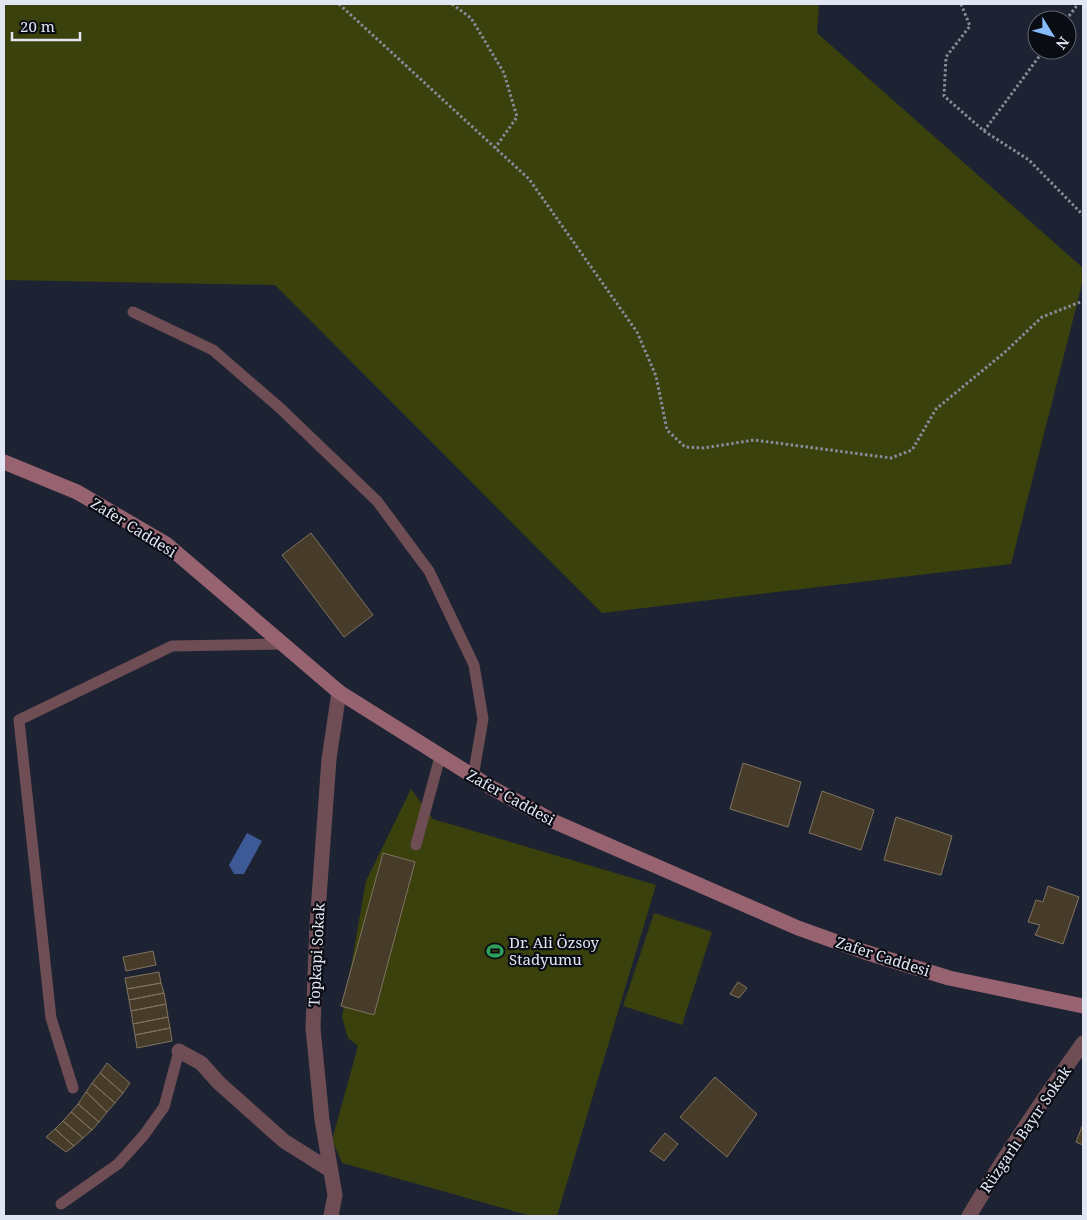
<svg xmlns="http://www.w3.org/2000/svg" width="1087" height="1220" viewBox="0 0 1087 1220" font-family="'Noto Serif',serif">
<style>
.green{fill:#3a410d}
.water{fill:#3d5a96}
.building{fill:#473c2a;stroke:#807360}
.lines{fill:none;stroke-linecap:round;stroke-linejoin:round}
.path{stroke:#878c9a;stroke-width:3;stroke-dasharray:2.5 2.5;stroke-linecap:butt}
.lane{stroke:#6e4d55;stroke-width:11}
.street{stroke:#6e4d55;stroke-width:15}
.secondary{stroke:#986370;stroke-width:15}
.labels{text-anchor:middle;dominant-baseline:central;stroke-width:4.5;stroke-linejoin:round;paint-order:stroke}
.street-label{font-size:15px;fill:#e2e6f2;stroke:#0a0c14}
.poi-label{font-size:15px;fill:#e2e6f2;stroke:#0a0c14;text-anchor:start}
</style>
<rect width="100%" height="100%" fill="#1d2333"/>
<path class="green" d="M4,4H819L817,33L1083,268V280L1011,564L602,613L275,285L4,280Z
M411,789L433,819L656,885L557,1216H531L342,1163L332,1140L358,1046L348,1038L342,1017L366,881Z
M654,913L712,932L682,1025L623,1006Z"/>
<path class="water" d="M247,833L262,841L244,874H234L229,865Z"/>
<path class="building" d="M311,533L373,615L344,637L282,555Z
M743,763L801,782L788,827L730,809Z
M822,791L874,810L861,850L809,833Z
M896,817L952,836L941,875L884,860Z
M383,853L415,862L374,1015L341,1006Z
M1048,886L1079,897L1063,944L1035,935L1040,925L1028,922L1036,900L1043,902Z
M153,951L156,965L126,971L123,957Z
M159,972L161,983L127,989L125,978Z
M738,982L747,988L739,998L730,994Z
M161,983L164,993L129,1000L127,989Z
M164,993L166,1004L131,1011L129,1000Z
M166,1004L168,1017L133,1024L131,1011Z
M168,1017L170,1028L135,1035L133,1024Z
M170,1028L172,1041L137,1048L135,1035Z
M107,1063L130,1083L123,1093L100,1073Z
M100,1073L123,1093L115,1103L92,1083Z
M715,1077L757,1114L727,1157L680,1117Z
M92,1083L115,1103L107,1112L86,1092Z
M86,1092L107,1112L99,1122L78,1104Z
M78,1104L99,1122L92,1130L71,1112Z
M71,1112L92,1130L83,1138L63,1121Z
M63,1121L83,1138L74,1146L55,1129Z
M1083,1124V1145L1076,1142Z
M55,1129L74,1146L66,1152L46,1137Z
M665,1133L678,1144L664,1161L650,1151Z"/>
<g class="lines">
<path class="path" d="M339,4L529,179L637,332L656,376L667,430L685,447L704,448L754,440L891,458L912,450L936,409L1005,352L1042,317L1083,301
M452,4L471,18L504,73L517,117L495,148
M961,4L970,26L946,57L944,96L984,131L1029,160L1083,215
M1066,20L1078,4
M984,131L1044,50"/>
<path class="lane" d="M133,312L213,350L280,408L377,501L429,571L474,665L483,719L473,777
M416,845L440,757
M73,1088L51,1018L19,720L172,646L283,644
M61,1204L118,1164L144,1135L164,1107L179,1051"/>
<path class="street" d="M179,1051L201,1063L219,1083L284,1141L330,1170
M331,1216L335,1195L322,1120L313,1028L317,925L329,759L339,692
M969,1216C1004,1157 1043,1099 1083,1043"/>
<path class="secondary" d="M4,462L77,492L166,544L339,692L492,788L555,822L798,928L865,952L949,978L1083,1006"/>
</g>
<defs>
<g id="stadium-bare" transform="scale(1.35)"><path d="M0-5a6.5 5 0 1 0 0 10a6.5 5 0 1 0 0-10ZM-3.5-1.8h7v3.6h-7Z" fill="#2e9e5b" stroke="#0a0c14" stroke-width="2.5" paint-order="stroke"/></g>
</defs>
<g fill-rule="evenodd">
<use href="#stadium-bare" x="495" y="951"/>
</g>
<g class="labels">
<g class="street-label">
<text transform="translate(134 527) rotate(32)">Zafer Caddesi</text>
<text transform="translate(511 797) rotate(29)">Zafer Caddesi</text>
<text transform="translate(316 955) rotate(-87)">Topkapi Sokak</text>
<text transform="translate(883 956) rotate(18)">Zafer Caddesi</text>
<text transform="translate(1025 1129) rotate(-56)">Rüzgarlı Bayır Sokak</text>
</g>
<g class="poi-label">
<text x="509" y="942">Dr. Ali Özsoy<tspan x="509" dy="17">Stadyumu</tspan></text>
</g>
</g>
<rect width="1087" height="1220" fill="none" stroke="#e2e6f2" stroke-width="10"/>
<g transform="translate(1052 35) rotate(127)"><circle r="24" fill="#0a0c14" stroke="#60636d"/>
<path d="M0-4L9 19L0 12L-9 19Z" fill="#86bbfb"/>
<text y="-8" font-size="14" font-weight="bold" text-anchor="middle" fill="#e2e6f2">N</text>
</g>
<path d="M12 32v8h68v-8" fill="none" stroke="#e2e6f2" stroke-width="2.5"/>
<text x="20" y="32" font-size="15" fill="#e2e6f2" stroke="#0a0c14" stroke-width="4" paint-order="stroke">20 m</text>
</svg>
